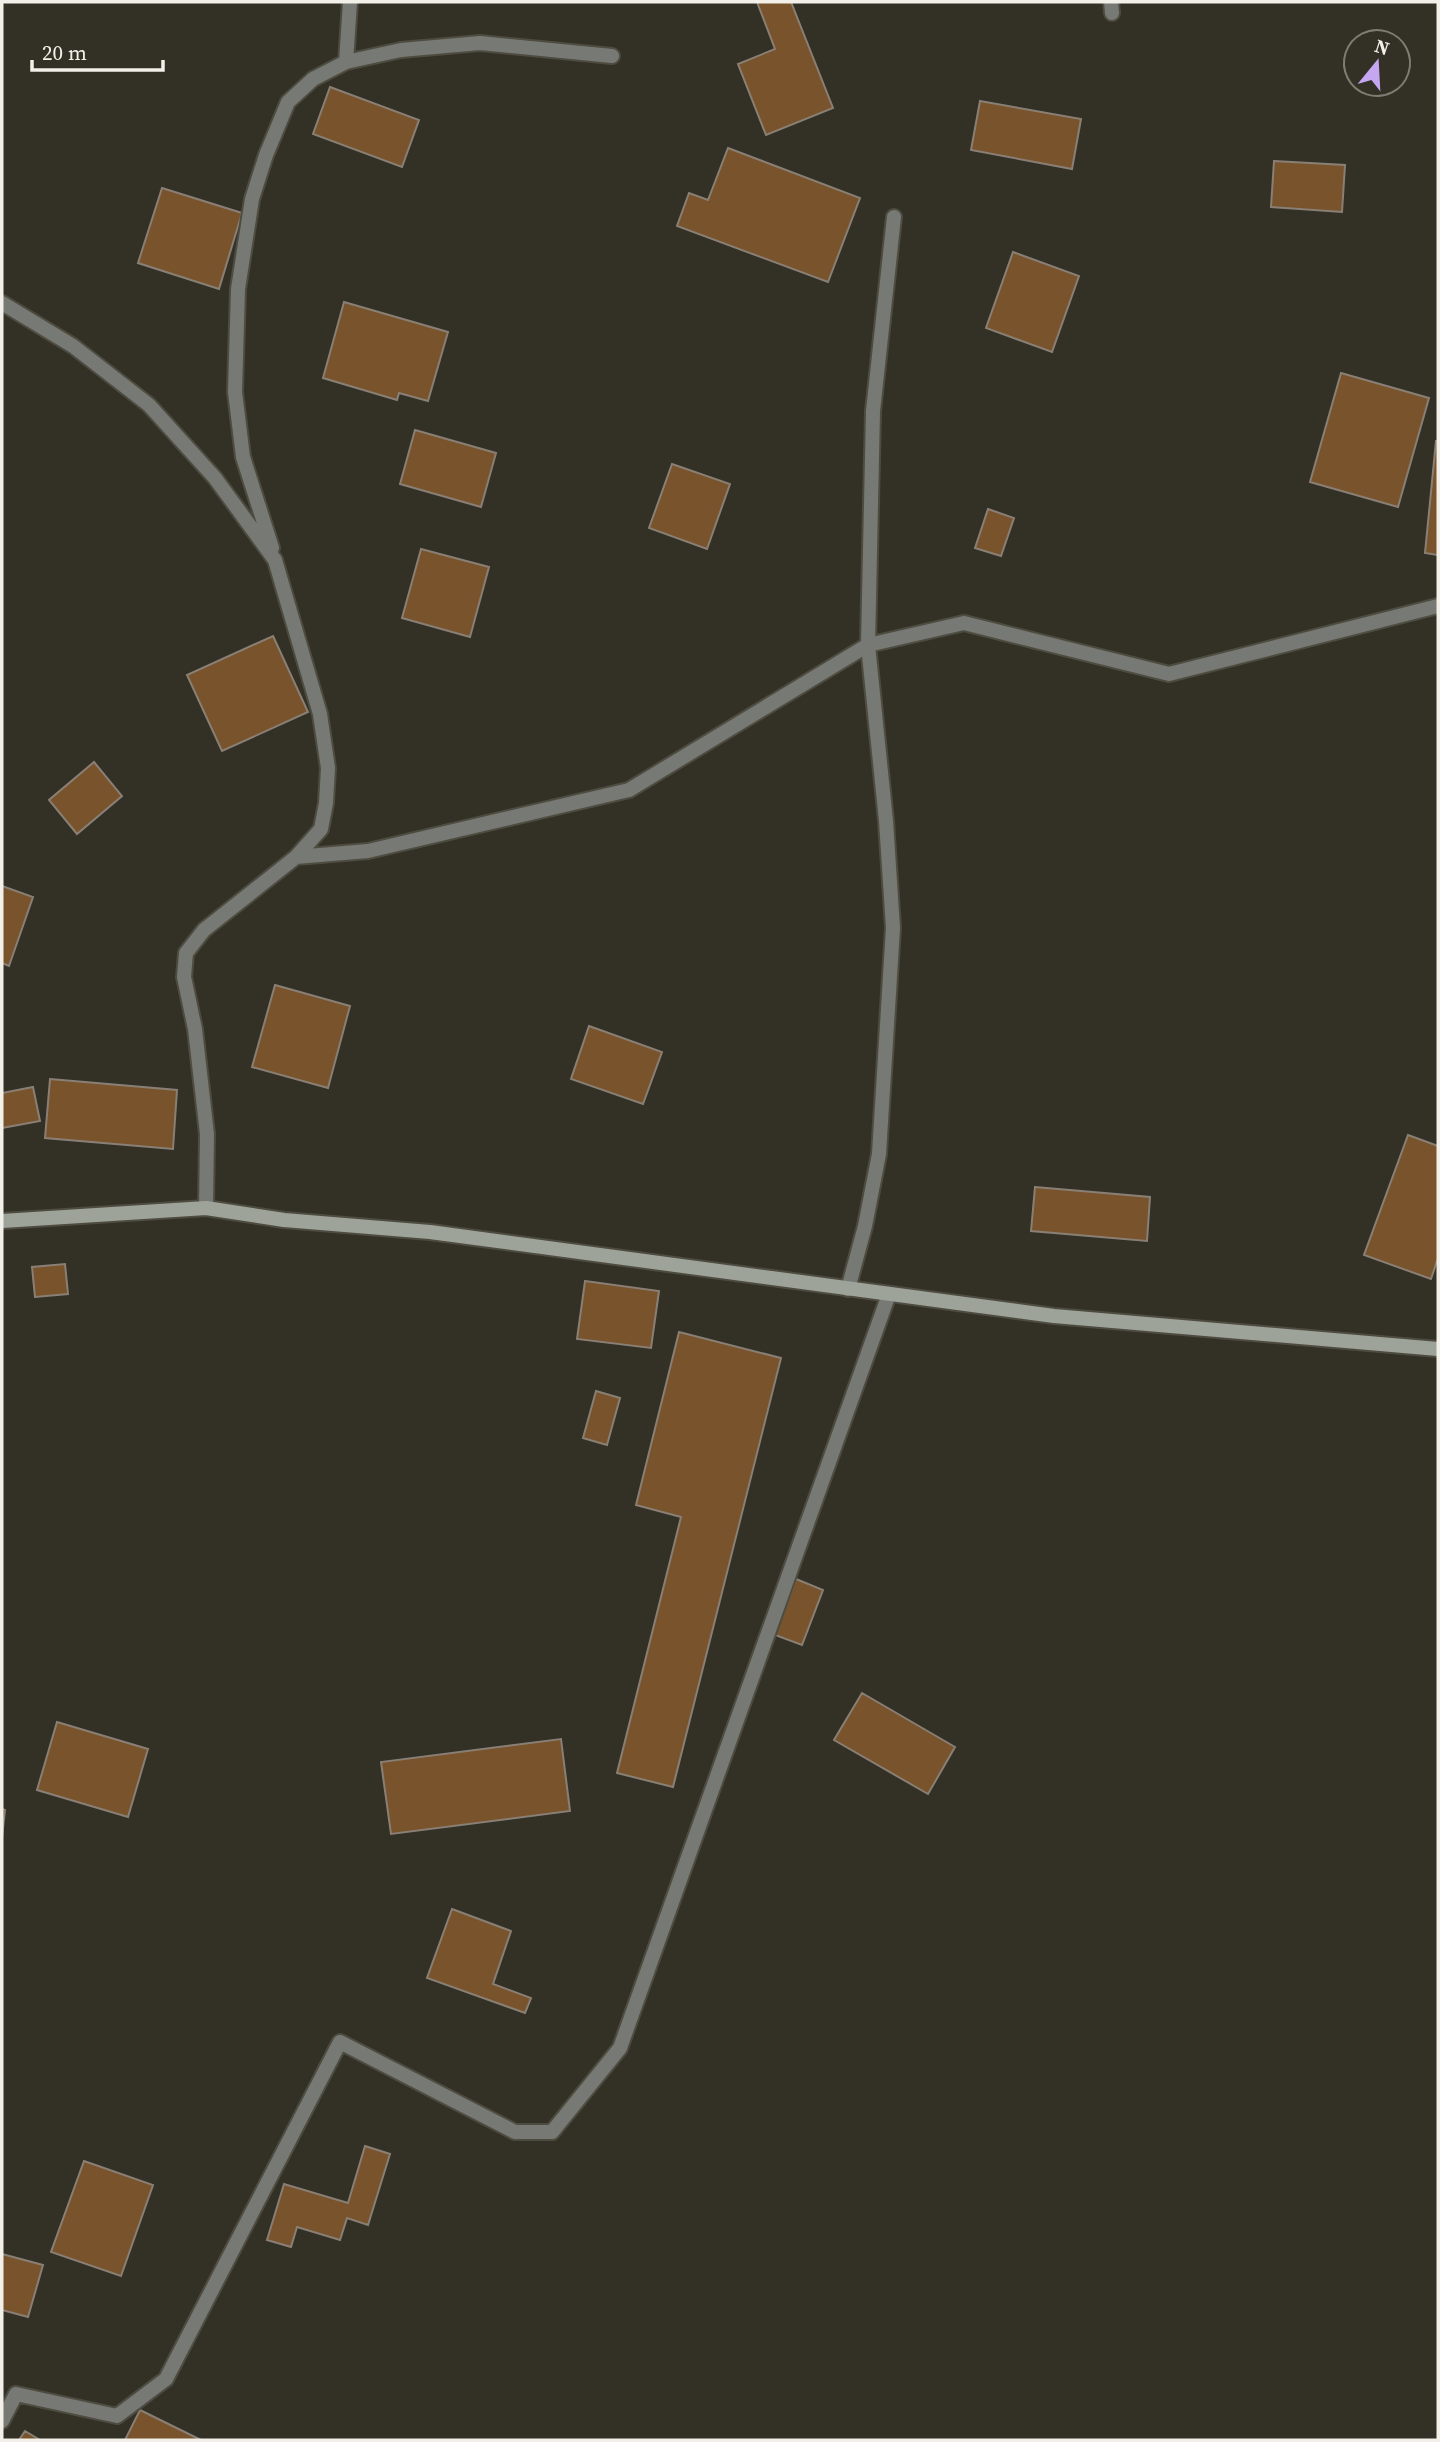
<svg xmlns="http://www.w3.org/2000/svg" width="1440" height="2442" viewBox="0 0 1440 2442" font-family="'Source Serif 4',serif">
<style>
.building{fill:#78532b;stroke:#897f75;stroke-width:2}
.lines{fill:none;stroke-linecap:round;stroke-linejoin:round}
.street-casing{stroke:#4e4b40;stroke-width:18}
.secondary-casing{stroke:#4e4b40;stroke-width:18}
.street{stroke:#777974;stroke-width:14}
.secondary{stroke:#9ea39a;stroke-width:14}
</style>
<rect width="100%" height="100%" fill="#333025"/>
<path class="building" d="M757,2H791L833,108L766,135L738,64L775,49Z
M330,87L419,120L402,167L313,134Z
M980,101L1081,119L1072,169L971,150Z
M728,148L860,198L828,282L677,226L689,193L708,200Z
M1274,161L1345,165L1342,212L1271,207Z
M162,188L242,213L219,289L138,263Z
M1013,252L1079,276L1052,352L986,328Z
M344,302L448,332L428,401L399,393L397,400L323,378Z
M1341,373L1429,398L1398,507L1310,482Z
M415,430L496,453L481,507L400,484Z
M1436,441H1438V555L1425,553Z
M672,464L730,484L707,549L649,528Z
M988,509L1014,518L1001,556L975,548Z
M421,549L489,567L470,637L402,618Z
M273,636L308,712L222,751L187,675Z
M94,762L122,796L77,834L49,800Z
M2,886L33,897L9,966L2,963Z
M275,985L350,1006L328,1088L252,1067Z
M589,1026L662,1052L643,1104L571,1079Z
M50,1079L177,1090L173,1149L45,1138Z
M33,1087L40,1121L2,1128V1093Z
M1408,1135L1438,1146V1258L1431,1279L1364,1255Z
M1035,1187L1150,1197L1147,1241L1031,1231Z
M65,1264L68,1294L35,1297L32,1267Z
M585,1281L659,1291L651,1348L577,1339Z
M679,1332L781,1358L673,1787L617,1773L681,1517L636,1505Z
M596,1391L620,1398L607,1445L583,1438Z
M796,1579L823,1590L802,1645L775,1635Z
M862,1693L955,1747L928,1794L834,1740Z
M57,1722L148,1749L128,1817L37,1790Z
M561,1739L570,1811L391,1834L381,1762Z
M2,1809L5,1810L2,1838Z
M452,1909L511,1931L493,1984L531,1998L525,2013L427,1978Z
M365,2146L390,2154L368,2225L347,2218L340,2240L297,2227L291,2247L267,2240L284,2184L348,2203Z
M84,2161L153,2185L121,2276L51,2252Z
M2,2254L43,2265L28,2317L2,2310Z
M140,2410L201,2440H125Z
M25,2431L40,2440H19Z"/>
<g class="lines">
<g class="street-casing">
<path id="street" d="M1111,2L1112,13
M346,62L350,2
M2,303L73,346L149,405L215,478L275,560L320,714L328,768L326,803L321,829L296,857L204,930L186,953L184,977L195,1029L207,1134L206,1208
M272,548L243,457L235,392L238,289L252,199L266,155L288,102L313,79L346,62L401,50L480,43L612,56
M296,857L368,851L629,790L868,645L964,623L1169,674L1438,606
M848,1289L865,1226L879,1154L893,928L886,821L868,645L873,411L894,217
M2,2421L16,2394L117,2416L166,2379L340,2042L515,2132H552L620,2048L889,1294"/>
</g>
<g class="secondary-casing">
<path id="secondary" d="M2,1221L206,1208L284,1220L430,1232L1054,1316L1438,1349"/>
</g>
<use href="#street" class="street"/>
<use href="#secondary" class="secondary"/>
</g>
<rect width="1440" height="2442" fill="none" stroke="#f2f0e9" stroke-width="7"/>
<g transform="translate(1377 63) rotate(18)"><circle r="33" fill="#333025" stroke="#7f7d73" stroke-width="2"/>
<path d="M0-5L12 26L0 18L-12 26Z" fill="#c5a6f0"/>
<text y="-10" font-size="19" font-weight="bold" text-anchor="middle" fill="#f2f0e9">N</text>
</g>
<path d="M32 60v10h131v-10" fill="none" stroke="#f2f0e9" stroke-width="3.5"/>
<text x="42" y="60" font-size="21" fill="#f2f0e9" stroke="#333025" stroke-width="5" paint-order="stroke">20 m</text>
</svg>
